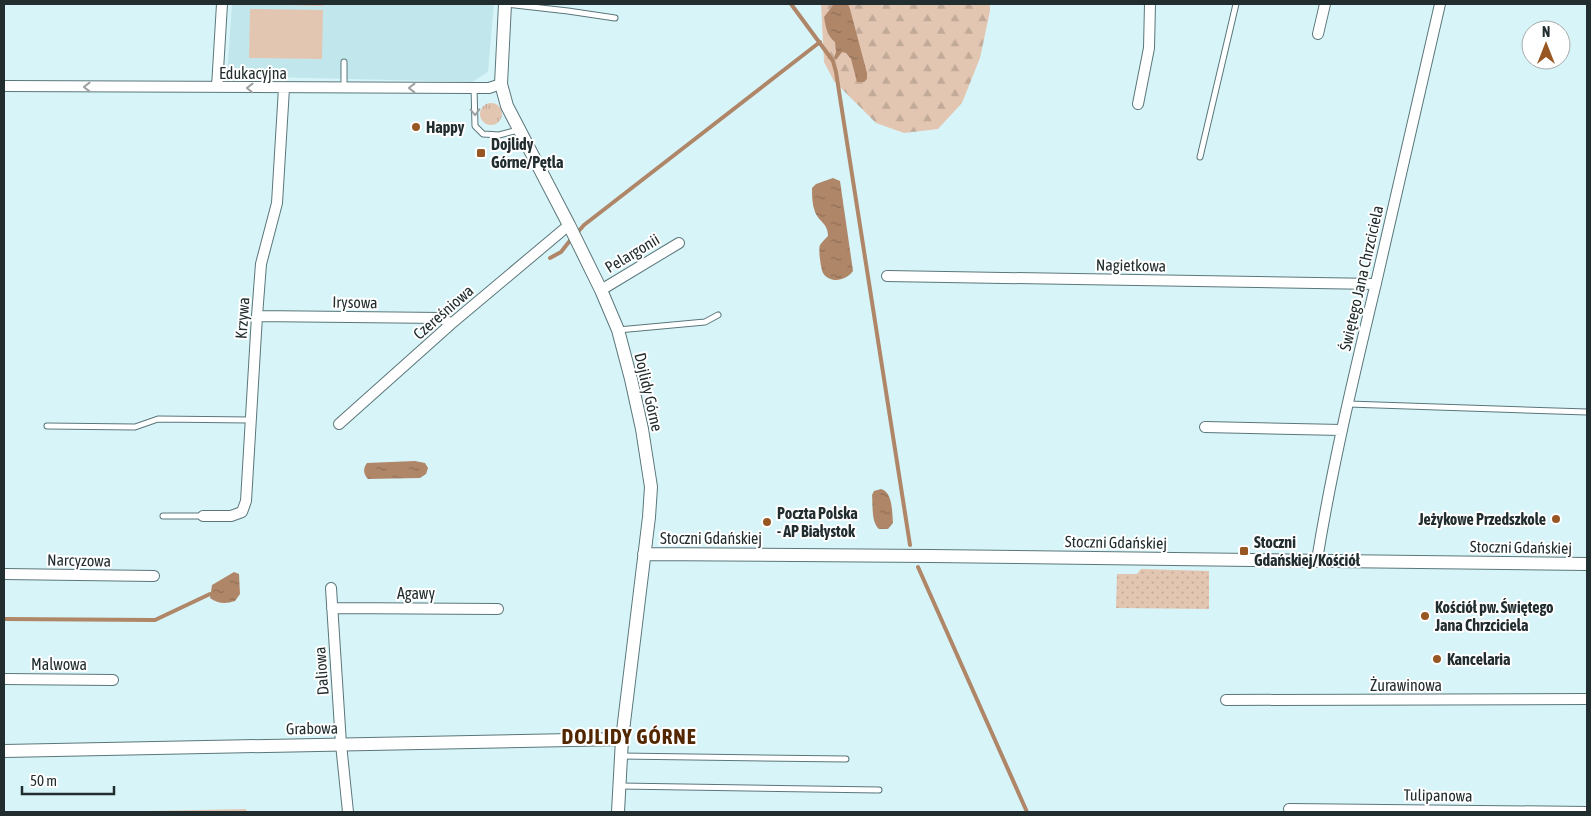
<svg xmlns="http://www.w3.org/2000/svg" width="1591" height="816" viewBox="0 0 1591 816" font-family="'Asap Condensed',sans-serif">
<style>
.built{fill:#c1e7ed}
.grass{fill:url(#grass-tufts)}
.forest{fill:url(#forest-firs)}
.park{fill:url(#park-dots)}
.garden{fill:#e3c6b2}
.water{fill:url(#water-ripples)}
.lines{fill:none;stroke-linecap:round;stroke-linejoin:round}
.stream{stroke:#b08668;stroke-width:4}
.service-casing{stroke:#5b767a;stroke-width:7}
.minor-casing{stroke:#5b767a;stroke-width:12}
.tertiary-casing{stroke:#5b767a;stroke-width:14}
.service{stroke:#fff;stroke-width:5}
.minor{stroke:#fff;stroke-width:10}
.tertiary{stroke:#fff;stroke-width:12}
.oneway{stroke:#9ca0a1}
.poi-dot{fill:#985722;stroke:#fff;stroke-width:2}
.labels{text-anchor:middle;dominant-baseline:central;stroke-width:4;stroke-linejoin:round;paint-order:stroke}
.street-label{font-size:16px;fill:#222d2f;stroke:#fff}
.poi-label{font-size:16px;font-weight:bold;fill:#222d2f;stroke:#fff;text-anchor:start}
.district-label{font-size:21px;font-weight:bold;letter-spacing:1px;fill:#522700;stroke:#fff}
</style>
<defs>
<pattern id="grass-tufts" width="24" height="20" patternUnits="userSpaceOnUse" patternTransform="scale(1.25)"><rect width="24" height="20" fill="#e3c6b2"/><path d="M3 7l-1-3M5 7V3M7 7l1-3M15 17l-1-3M17 17v-4M19 17l1-3" fill="none" stroke="#c2aa99"/></pattern>
<pattern id="forest-firs" width="22" height="20" patternUnits="userSpaceOnUse" patternTransform="scale(1.25)"><rect width="22" height="20" fill="#e3c6b2"/><path d="M5 1l3.5 6h-7zM16 11l3.5 6h-7z" fill="#c2aa99"/></pattern>
<pattern id="park-dots" width="8" height="8" patternUnits="userSpaceOnUse" patternTransform="scale(1.25)"><rect width="8" height="8" fill="#e3c6b2"/><path d="M2 2h.1M6 6h.1" fill="none" stroke="#c2aa99" stroke-width="1.8" stroke-linecap="round"/></pattern>
<pattern id="water-ripples" width="26" height="14" patternUnits="userSpaceOnUse" patternTransform="scale(1.25)"><rect width="26" height="14" fill="#b08668"/><path d="M2 4q2-2 4 0t4 0M15 11q2-2 4 0t4 0" fill="none" stroke="#8f6e56"/></pattern>
</defs>
<rect width="100%" height="100%" fill="#d7f5f9"/>
<path class="built" d="M232,4H494L488,72L472,82L227,76Z"/>
<path class="grass" d="M480 114a11 11 0 1 1 22 0a11 11 0 1 1-22 0Z"/>
<path class="forest" d="M821,4H990V11L980,58L962,103L938,129L904,133L876,123L834,81L824,62Z
M246,809L247,812H101Z"/>
<path class="park" d="M1141,569L1209,571V609L1116,608L1117,574H1137Z"/>
<path class="garden" d="M241,4H323V6Z
M250,9L323,10L322,59L249,58Z"/>
<path class="water" d="M834,4H848L850,9L867,73V79L864,82H857L851,59L846,53L842,52L836,60L834,58L836,52L835,42C827,36 826,28 824,17Z
M833,178L840,181L853,271C846,281 830,284 823,273C821,269 818,250 820,245C822,242 825,239 828,236C828,223 819,222 815,212C812,204 812,196 812,188L816,184Z
M415,461L425,463L428,468L426,474L420,478L368,479C363,474 363,468 367,463Z
M881,489C893,492 892,513 893,523L888,529H879C871,522 873,505 872,495L874,491Z
M234,572L239,574L240,594L235,601C226,604 218,604 210,598L212,585Z"/>
<g class="lines">
<path class="stream" d="M791,4L833,61L836,72L910,545
M577,233L584,225L820,42
M550,258L561,252L572,238
M918,567L1027,812
M4,619L155,620L210,594"/>
<g class="service-casing">
<path id="service" d="M506,4L568,11L615,18
M344,62V87
M474,88L475,126L483,134L499,135L518,130
M1200,157L1236,4
M618,330L705,322L718,315
M1348,404L1587,412
M47,426L135,427L158,419L250,420
M163,516H203
M621,756L846,759
M620,786L879,790"/>
</g>
<g class="minor-casing">
<path id="minor" d="M1318,34L1325,4
M4,86L474,88H489L501,84
M217,87L222,4
M1138,104L1149,48L1150,4
M887,276L1376,284
M601,290L679,243
M257,316L442,318L451,324
M339,424L451,324L569,225
M1205,427L1342,430
M203,516H231L242,512L246,501L257,316L261,264L277,203L284,88
M1317,560C1332,467 1354,375 1376,283C1398,190 1419,97 1440,4
M4,574L154,576
M331,588L341,744L348,812
M332,608L498,609
M4,679L113,680
M1226,700L1587,699
M1289,809L1587,812"/>
</g>
<g class="tertiary-casing">
<path id="tertiary" d="M505,4L501,84L507,106L569,225L601,290L618,330L631,379L642,429L651,487L649,517L622,739L618,812
M644,554L930,556L1587,564
M4,751L622,739"/>
</g>
<use href="#service" class="service"/>
<use href="#minor" class="minor"/>
<use href="#tertiary" class="tertiary"/>
</g>
<defs><path id="oneway-chevron" d="M-2-3.5L2.5 0L-2 3.5" fill="none" stroke-width="1.6" stroke-linecap="round" stroke-linejoin="round" transform="scale(1.25)"/></defs>
<g class="oneway">
<use href="#oneway-chevron" transform="translate(87 87) rotate(-180)"/>
<use href="#oneway-chevron" transform="translate(250 88) rotate(-179)"/>
<use href="#oneway-chevron" transform="translate(412 88) rotate(180)"/>
<use href="#oneway-chevron" transform="translate(475 112) rotate(88)"/>
</g>
<g class="poi-dot">
<circle cx="416" cy="127" r="5"/>
<rect x="476" y="148" width="10" height="10" rx="2.5"/>
<circle cx="1556" cy="519" r="5"/>
<circle cx="767" cy="522" r="5"/>
<rect x="1239" y="546" width="10" height="10" rx="2.5"/>
<circle cx="1425" cy="616" r="5"/>
<circle cx="1437" cy="659" r="5"/>
</g>
<g class="labels">
<g class="street-label">
<text x="253" y="73">Edukacyjna</text>
<text transform="translate(632 253) rotate(-31)">Pelargonii</text>
<text transform="translate(1131 265) rotate(1)">Nagietkowa</text>
<text transform="translate(1361 278) rotate(-77)">Świętego Jana Chrzciciela</text>
<text transform="translate(355 302) rotate(1)">Irysowa</text>
<text transform="translate(443 312) rotate(-41)">Czereśniowa</text>
<text transform="translate(242 318) rotate(-86)">Krzywa</text>
<text transform="translate(649 392) rotate(77)">Dojlidy Górne</text>
<text x="711" y="538">Stoczni Gdańskiej</text>
<text transform="translate(1116 542) rotate(1)">Stoczni Gdańskiej</text>
<text transform="translate(1521 547) rotate(1)">Stoczni Gdańskiej</text>
<text transform="translate(79 560) rotate(1)">Narcyzowa</text>
<text x="416" y="593">Agawy</text>
<text x="59" y="664">Malwowa</text>
<text transform="translate(321 671) rotate(-94)">Daliowa</text>
<text x="1406" y="685">Żurawinowa</text>
<text transform="translate(312 728) rotate(-1)">Grabowa</text>
<text transform="translate(1438 795) rotate(1)">Tulipanowa</text>
</g>
<g class="poi-label">
<text x="426" y="127">Happy</text>
<text x="491" y="144">Dojlidy<tspan x="491" dy="18">Górne/Pętla</tspan></text>
<text x="777" y="513">Poczta Polska<tspan x="777" dy="18">- AP Białystok</tspan></text>
<text x="1546" y="519" text-anchor="end">Jeżykowe Przedszkole</text>
<text x="1254" y="542">Stoczni<tspan x="1254" dy="18">Gdańskiej/Kościół</tspan></text>
<text x="1435" y="607">Kościół pw. Świętego<tspan x="1435" dy="18">Jana Chrzciciela</tspan></text>
<text x="1447" y="659">Kancelaria</text>
</g>
<g class="district-label">
<text x="629" y="736">DOJLIDY GÓRNE</text>
</g>
</g>
<rect width="1591" height="816" fill="none" stroke="#222d2f" stroke-width="10"/>
<g transform="translate(1546 45)"><circle r="24" fill="#ffffff" stroke="#a7abac"/>
<path d="M0-4L9 19L0 12L-9 19Z" fill="#985722"/>
<text y="-8" font-size="14" font-weight="bold" text-anchor="middle" fill="#222d2f">N</text>
</g>
<path d="M22 786v8h92v-8" fill="none" stroke="#222d2f" stroke-width="2.5"/>
<text x="30" y="786" font-size="15" fill="#222d2f" stroke="#ffffff" stroke-width="4" paint-order="stroke">50 m</text>
</svg>
